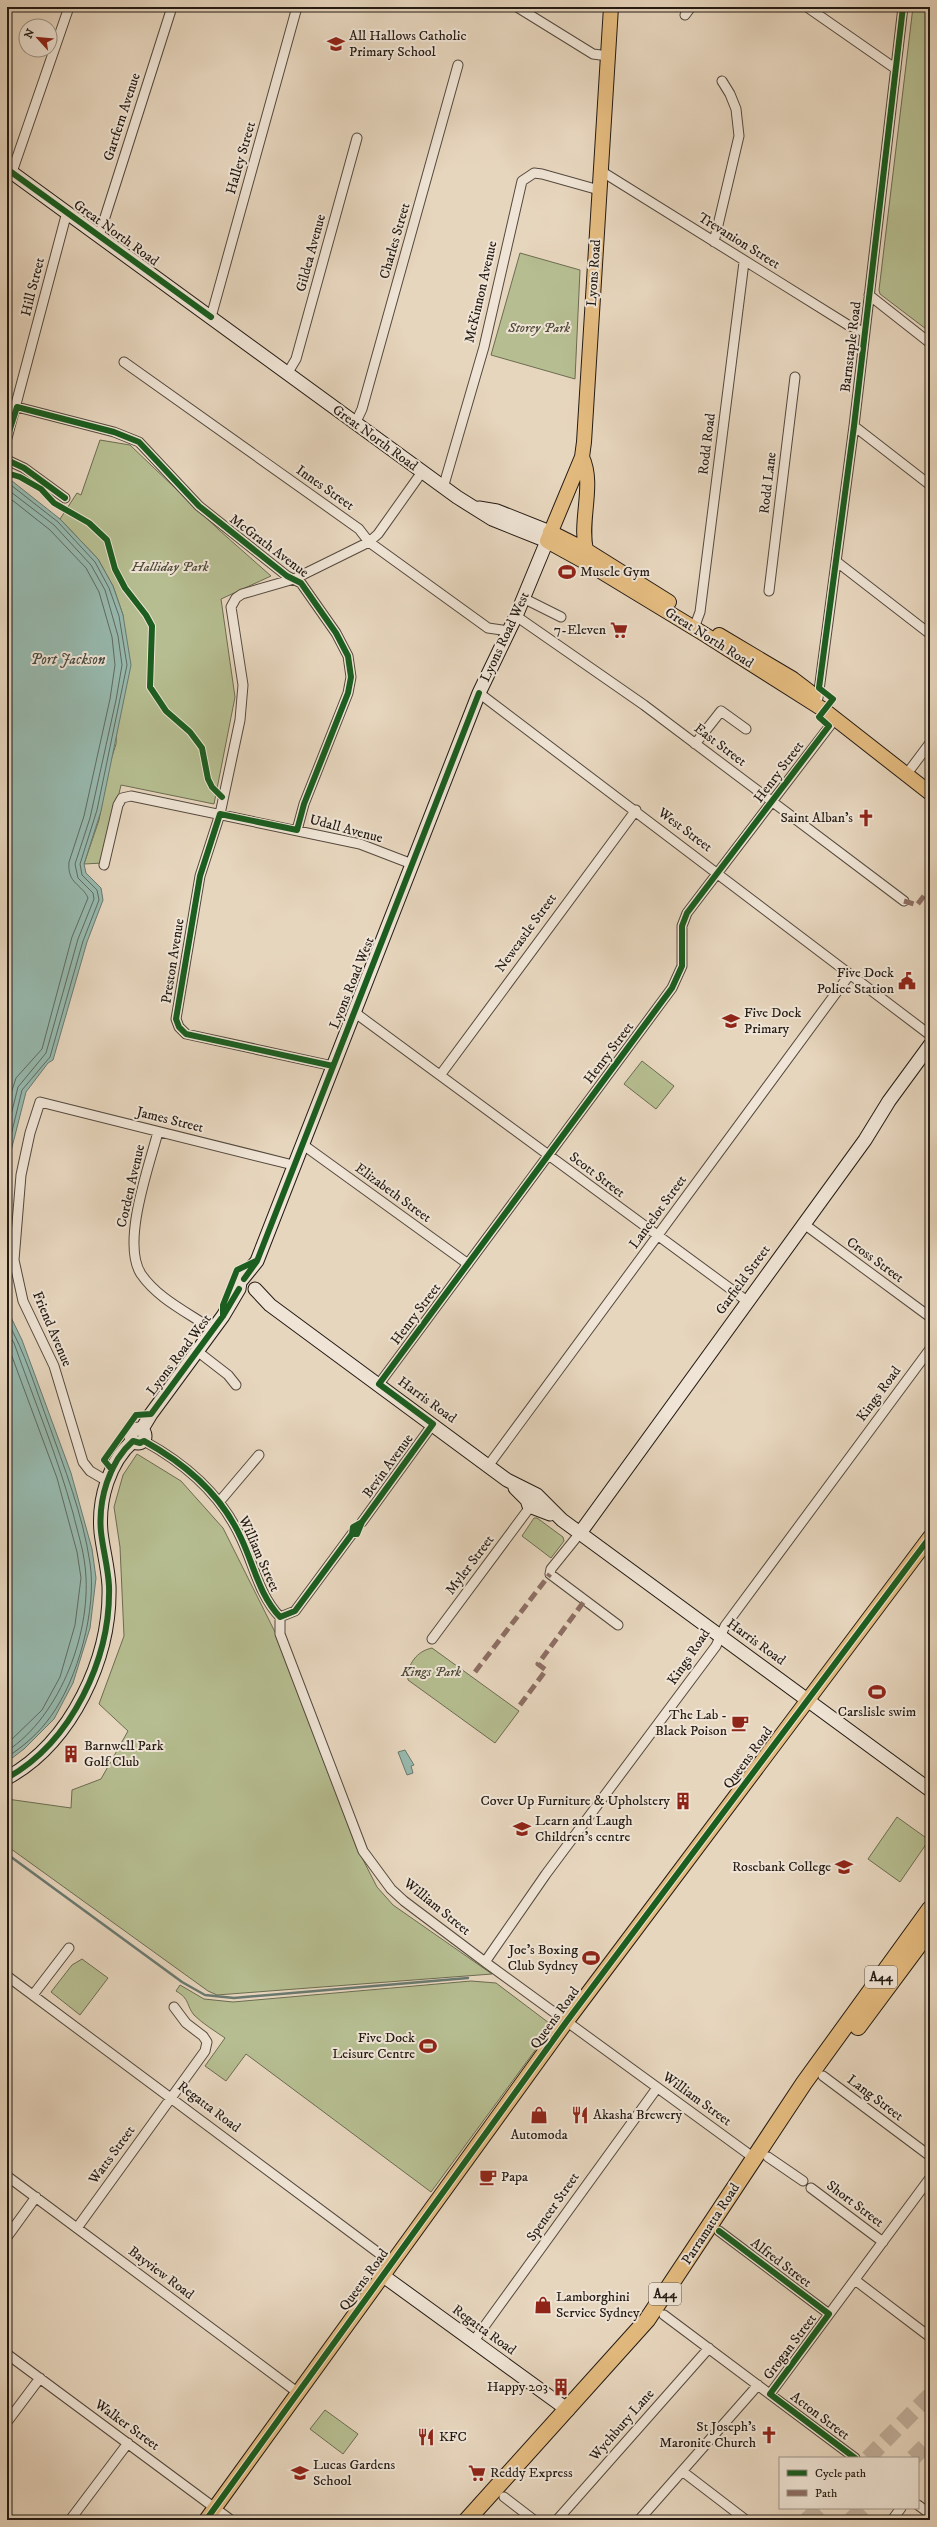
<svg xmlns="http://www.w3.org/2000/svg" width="937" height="2527" viewBox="0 0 937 2527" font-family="'IM FELL DW Pica',serif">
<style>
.green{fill:#b6be91;stroke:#6c6c52}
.water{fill:#97b9ae;stroke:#697970}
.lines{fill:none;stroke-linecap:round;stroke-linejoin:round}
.shore{stroke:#5d6a60;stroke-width:1}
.stream{stroke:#697970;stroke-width:2.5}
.highway-tunnel{stroke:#c0b09c;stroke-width:16;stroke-dasharray:16 8;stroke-linecap:butt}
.street-casing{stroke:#54493e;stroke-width:11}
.secondary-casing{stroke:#231a13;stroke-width:15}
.primary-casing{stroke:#231a13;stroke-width:16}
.highway-casing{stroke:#231a13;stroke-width:18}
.street{stroke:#efe4d5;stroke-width:9}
.secondary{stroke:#efe4d5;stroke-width:13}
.primary{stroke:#e4bb7f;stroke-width:14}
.highway{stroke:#e4bb7f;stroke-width:16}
.quiet{stroke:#8d6e63;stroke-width:5;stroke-dasharray:10 5;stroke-linecap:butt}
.cycleway-casing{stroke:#efe4d5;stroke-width:8}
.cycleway{stroke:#1b5e20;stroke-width:6}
.labels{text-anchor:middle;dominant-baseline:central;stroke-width:4;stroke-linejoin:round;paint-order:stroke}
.shield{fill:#efe4d5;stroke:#60574d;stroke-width:1}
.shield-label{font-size:13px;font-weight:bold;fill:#231a13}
.poi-label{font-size:14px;fill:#231a13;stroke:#efe4d5;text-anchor:start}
.street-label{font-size:14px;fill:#231a13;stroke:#efe4d5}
.park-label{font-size:14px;font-style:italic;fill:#4f4b39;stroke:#efe4d5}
.water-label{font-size:15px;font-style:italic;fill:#464a42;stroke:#efe4d5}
</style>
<rect width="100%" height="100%" fill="#e7d6be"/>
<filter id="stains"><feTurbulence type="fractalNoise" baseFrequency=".005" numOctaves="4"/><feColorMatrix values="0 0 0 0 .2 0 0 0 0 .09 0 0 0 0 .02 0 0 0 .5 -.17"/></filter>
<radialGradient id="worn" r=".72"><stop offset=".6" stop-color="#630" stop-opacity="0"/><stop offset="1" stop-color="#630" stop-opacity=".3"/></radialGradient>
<path class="green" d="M913,7H930V332L880,294L879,290Z
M520,253L580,270L575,379L491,355Z
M100,440L130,445L219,530L271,576L221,599L235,697L214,804L121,785L103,863L84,864L99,820L109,766L116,744L123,615L113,586L98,559L60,519L77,493L81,495Z
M642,1061L674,1086L656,1109L624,1084Z
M137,1454L181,1481L223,1528L277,1636L356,1846L377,1887L393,1905L492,1974L217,1995L208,1991L7,1846V1799L71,1808L72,1790L101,1779L128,1731L99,1704L124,1636L120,1547L114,1507L123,1475Z
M534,1518H537L563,1537L564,1541L551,1558L522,1536Z
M432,1648L519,1711L495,1743L408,1680C407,1664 417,1651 432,1648Z
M897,1817L929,1840L900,1882L868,1859Z
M82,1959L108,1978L80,2015L51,1992L72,1965Z
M471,1981L496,1983L553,2026L431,2192L246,2054L226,2081L205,2066L225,2038C215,2031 203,2024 194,2015C186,2005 190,1999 176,1991L180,1985L204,1999L233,2002Z
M325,2410L358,2434L343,2454L310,2429Z"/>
<path class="water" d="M7,477L60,519L98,559L113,586L123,615L131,665L101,811L84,864L86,873L101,888L103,900L87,942L53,1060L48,1063L26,1092L9,1159L7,1199Z
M7,1309L22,1340L71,1473L92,1549L96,1578L90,1628L73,1683L54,1719L24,1749L7,1762Z
M405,1750L414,1765L411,1766L413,1773L407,1775L398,1752Z"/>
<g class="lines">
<path class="shore" d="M7,482L58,522L95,562L109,588L119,616L127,665L97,810L80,864L82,875L97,890L99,900L83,941L50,1057L22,1090L7,1152
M7,489L54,525L91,565L105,590L118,636L122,665L116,700L90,818L75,864L78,878L93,893L94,899L78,939L46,1053L18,1087L7,1131
M7,496L50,530L86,568L99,592L112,637L115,665L110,699L84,816L69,862C67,884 82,884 88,898L72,937L42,1049L16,1078L7,1106
M7,1321C25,1352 35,1387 48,1422C64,1467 83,1515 90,1563C97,1609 78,1679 51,1716C40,1732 23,1747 7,1757
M7,1331L14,1343C34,1400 57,1455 73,1513C77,1530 83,1548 85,1566C93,1629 61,1716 7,1751
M7,1343L57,1478L77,1552L81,1578L75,1625L60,1677L42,1710L7,1744"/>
<path class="stream" d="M7,1854L182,1982L205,1995L234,1998L468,1978"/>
<path class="highway-tunnel" d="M868,2458L930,2395
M913,2458L930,2441
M807,2520L819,2508
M851,2520L863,2508"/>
<g class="street-casing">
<path id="street" d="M517,7L593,54L608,56
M807,7L896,69
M685,15L691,7
M601,171L848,325L864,332
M12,172L69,7
M99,236L172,7
M714,242L739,136L736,109L730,94L722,81
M869,295L930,343
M211,317L297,7
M124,362L359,529L369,542L488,628L509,631
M287,374L296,359L357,138
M17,407L114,432L139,442L199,506L287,576L301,583L336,633L348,656L351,677L348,693L304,804L297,830
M355,424L362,409L458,65
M854,426L930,485
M7,438L67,212
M7,460L24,468L65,498
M443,488L484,347L522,181L534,173L542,174L599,190
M837,562L930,634
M769,591L795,377
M523,598L561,617
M516,616L644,705L904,901
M694,628L700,612L744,262
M479,693L930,1035
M818,698L854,426L903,7
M695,744L721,711L746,729
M906,775L930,743
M104,865L118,805L122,798L131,796L360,844L412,864
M354,1012L747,1301
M333,1066L186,1034L179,1027L176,1019L200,876L220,814L240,720L243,685L231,607L236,598L242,594L294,579L369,542L378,534L422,472
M441,1074L636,810
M158,1132C149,1166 121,1243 141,1274C158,1299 189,1313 213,1330
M302,1144L468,1264
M804,1224L930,1317
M197,1351L228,1375L236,1385
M379,1384L672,988L682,966V926L687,913L835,719
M144,1441C186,1464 221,1494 241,1538C254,1565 259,1595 280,1617V1634L363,1851L391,1889L404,1901L485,1962L754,2158
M488,1466L850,974
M107,1481L90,1471L83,1462L54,1366L23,1301L14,1260L21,1175L30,1133L40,1102L293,1165
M220,1501L259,1455
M362,1522L433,1424
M580,1533L551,1569L550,1574L618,1625
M280,1617L295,1611L352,1534
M432,1639L530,1507
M485,1962L546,1874L716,1646L725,1626L930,1349
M7,1976L392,2263
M33,1995L69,1948
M823,2076L930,2156
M768,2157L803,2181
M7,2176L297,2392
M811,2188L883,2242
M77,2228L205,2051L207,2042L203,2036L186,2023L174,2007
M719,2231L829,2314
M7,2237L36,2197
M855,2280L930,2337
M664,2315L855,2458
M473,2342L657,2088
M7,2354L231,2520
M770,2394L930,2178
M7,2422L40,2378
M682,2471L746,2520
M504,2497L534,2520
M918,2505L930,2514
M70,2520L128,2443
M557,2520L709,2348
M639,2520L758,2385
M892,2520L901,2508"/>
</g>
<g class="secondary-casing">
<path id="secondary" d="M7,169L457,497L492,519L547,541L516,616L479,693L257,1261L240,1282L239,1289L223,1316L151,1414L142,1429
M479,508L497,511L550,532
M255,1289L270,1305L507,1480L537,1495L562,1520L930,1790
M131 1436a7 7 0 1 1 14 0a7 7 0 1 1-14 0Z
M515,1488L527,1500L529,1506L550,1514
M580,1533L865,1140L889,1101L930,1045
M7,1778C72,1742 111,1658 109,1586C108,1567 103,1550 101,1532C98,1500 109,1462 133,1441
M382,2275L568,2410"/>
</g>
<g class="primary-casing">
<path id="primary" d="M611,7L584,442L582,457L547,541L587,563L704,634L824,710L930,793
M582,457C595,485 579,520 586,550
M550,532L586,550L669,602
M719,635L793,679L814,695
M206,2520L567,2021L930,1537"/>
</g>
<g class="highway-casing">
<path id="highway" d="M858,2027L930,1930
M467,2520L647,2320L804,2083L930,1909"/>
</g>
<use href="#street" class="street"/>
<use href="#secondary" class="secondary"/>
<use href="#primary" class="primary"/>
<use href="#highway" class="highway"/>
<path class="quiet" d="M904,901L917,905L930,888
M475,1672L550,1574
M520,1705L546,1670L538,1664L585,1600"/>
<g class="cycleway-casing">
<path id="cycleway" d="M7,169L211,317
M7,438L17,407L114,432L139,442L199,506L287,576L301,583L336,633L348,656L351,677L348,693L304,804L297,830L220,814L200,876L176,1019L179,1027L186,1034L333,1066
M7,460L24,468L65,498
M7,473L20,477L41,489L54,503L89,523L107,540L115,569L125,588L146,615L152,626L150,687L166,711L190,732L202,748L208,779L212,787L222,797
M244,1279L257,1261L479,693
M223,1316V1305L237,1270L256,1261
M112,1470L104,1460L136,1415L151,1414L223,1316L239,1289
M352,1534H357L362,1522L433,1424L379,1384L672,988L682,966V926L687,913L829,726L819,717L833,699L819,688L854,426L903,7
M7,1778C72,1742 111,1658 109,1586C108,1567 103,1550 101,1532C98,1500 109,1462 133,1441L140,1443L144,1441C186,1464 221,1494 241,1538C254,1565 259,1595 280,1617L295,1611L352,1534L353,1527L362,1522
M719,2231L829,2314L770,2394L855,2458
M206,2520L567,2021L930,1537"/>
</g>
<use href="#cycleway" class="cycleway"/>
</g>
<defs>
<g id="school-bare" transform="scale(1.38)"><path d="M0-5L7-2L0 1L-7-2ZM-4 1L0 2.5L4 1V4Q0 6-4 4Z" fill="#8f2418" stroke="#efe4d5" stroke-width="2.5" paint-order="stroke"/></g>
<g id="stadium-bare" transform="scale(1.38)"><path d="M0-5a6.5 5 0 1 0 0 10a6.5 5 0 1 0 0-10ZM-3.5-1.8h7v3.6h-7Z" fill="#8f2418" stroke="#efe4d5" stroke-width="2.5" paint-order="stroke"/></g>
<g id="supermarket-bare" transform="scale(1.38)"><path d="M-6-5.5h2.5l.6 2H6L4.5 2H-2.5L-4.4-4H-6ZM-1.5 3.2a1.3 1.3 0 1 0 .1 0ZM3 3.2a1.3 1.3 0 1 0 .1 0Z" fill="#8f2418" stroke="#efe4d5" stroke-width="2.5" paint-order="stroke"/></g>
<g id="church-bare" transform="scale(1.38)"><path d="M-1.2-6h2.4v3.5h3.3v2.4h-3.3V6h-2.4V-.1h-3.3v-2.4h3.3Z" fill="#8f2418" stroke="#efe4d5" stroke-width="2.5" paint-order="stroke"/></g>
<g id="civic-bare" transform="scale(1.38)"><path d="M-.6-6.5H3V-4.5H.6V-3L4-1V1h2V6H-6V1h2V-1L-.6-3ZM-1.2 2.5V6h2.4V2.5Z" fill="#8f2418" stroke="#efe4d5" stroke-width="2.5" paint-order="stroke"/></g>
<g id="cafe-bare" transform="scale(1.38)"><path d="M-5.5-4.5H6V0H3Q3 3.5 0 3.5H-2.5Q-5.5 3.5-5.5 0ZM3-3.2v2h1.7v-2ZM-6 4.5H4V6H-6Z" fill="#8f2418" stroke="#efe4d5" stroke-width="2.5" paint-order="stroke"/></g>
<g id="building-bare" transform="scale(1.38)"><path d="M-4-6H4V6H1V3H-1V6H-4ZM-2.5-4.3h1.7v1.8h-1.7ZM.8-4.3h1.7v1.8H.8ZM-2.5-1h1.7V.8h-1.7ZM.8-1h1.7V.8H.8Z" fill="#8f2418" stroke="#efe4d5" stroke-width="2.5" paint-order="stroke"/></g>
<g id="shop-bare" transform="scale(1.38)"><path d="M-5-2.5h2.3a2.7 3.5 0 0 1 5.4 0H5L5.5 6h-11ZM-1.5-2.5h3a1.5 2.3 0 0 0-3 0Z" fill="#8f2418" stroke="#efe4d5" stroke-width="2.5" paint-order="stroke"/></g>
<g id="restaurant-bare" transform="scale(1.38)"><path d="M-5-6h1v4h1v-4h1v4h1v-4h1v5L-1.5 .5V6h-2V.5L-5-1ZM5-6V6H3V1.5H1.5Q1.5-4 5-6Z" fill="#8f2418" stroke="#efe4d5" stroke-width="2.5" paint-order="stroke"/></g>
</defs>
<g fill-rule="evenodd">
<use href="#school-bare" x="336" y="44"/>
<use href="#stadium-bare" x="567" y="572"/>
<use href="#supermarket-bare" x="619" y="630"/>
<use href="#church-bare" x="866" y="818"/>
<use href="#civic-bare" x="907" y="981"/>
<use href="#school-bare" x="731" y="1021"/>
<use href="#stadium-bare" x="877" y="1692"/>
<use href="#cafe-bare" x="740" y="1723"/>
<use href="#building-bare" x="71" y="1754"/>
<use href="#building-bare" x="683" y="1801"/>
<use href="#school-bare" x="522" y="1829"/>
<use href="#school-bare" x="844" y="1867"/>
<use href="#stadium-bare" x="591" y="1958"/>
<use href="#stadium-bare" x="428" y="2046"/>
<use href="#shop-bare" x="539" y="2115"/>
<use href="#restaurant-bare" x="580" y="2115"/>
<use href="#cafe-bare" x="488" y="2177"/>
<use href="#shop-bare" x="543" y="2305"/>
<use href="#building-bare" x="561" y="2387"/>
<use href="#church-bare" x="769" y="2435"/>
<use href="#restaurant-bare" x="426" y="2437"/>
<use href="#school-bare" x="300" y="2473"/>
<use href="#supermarket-bare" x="477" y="2473"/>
</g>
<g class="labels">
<g class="shield">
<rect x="865" y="1966" width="32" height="22" rx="3"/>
<rect x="649" y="2283" width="32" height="22" rx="3"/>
</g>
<g class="shield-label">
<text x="881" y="1977">A44</text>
<text x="665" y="2294">A44</text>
</g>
<g class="poi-label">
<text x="349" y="36">All Hallows Catholic<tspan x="349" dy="16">Primary School</tspan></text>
<text x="580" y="572">Muscle Gym</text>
<text x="606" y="630" text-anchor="end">7-Eleven</text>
<text x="853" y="818" text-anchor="end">Saint Alban's</text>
<text x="894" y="973" text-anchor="end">Five Dock<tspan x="894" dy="16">Police Station</tspan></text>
<text x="744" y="1013">Five Dock<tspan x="744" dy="16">Primary</tspan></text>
<text x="877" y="1712" text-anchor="middle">Carslisle swim</text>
<text x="727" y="1715" text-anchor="end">The Lab -<tspan x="727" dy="16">Black Poison</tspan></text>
<text x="84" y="1746">Barnwell Park<tspan x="84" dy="16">Golf Club</tspan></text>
<text x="670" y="1801" text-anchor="end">Cover Up Furniture &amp; Upholstery</text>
<text x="535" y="1821">Learn and Laugh<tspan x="535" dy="16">Children's centre</tspan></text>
<text x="831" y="1867" text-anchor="end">Rosebank College</text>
<text x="578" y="1950" text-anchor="end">Joe's Boxing<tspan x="578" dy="16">Club Sydney</tspan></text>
<text x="415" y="2038" text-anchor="end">Five Dock<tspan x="415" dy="16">Leisure Centre</tspan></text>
<text x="593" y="2115">Akasha Brewery</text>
<text x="539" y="2135" text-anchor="middle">Automoda</text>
<text x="501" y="2177">Papa</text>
<text x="556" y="2297">Lamborghini<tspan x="556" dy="16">Service Sydney</tspan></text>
<text x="548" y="2387" text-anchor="end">Happy 203</text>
<text x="756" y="2427" text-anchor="end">St Joseph's<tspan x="756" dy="16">Maronite Church</tspan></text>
<text x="439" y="2437">KFC</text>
<text x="313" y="2465">Lucas Gardens<tspan x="313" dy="16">School</tspan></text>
<text x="490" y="2473">Reddy Express</text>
</g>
<g class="street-label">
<text transform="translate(122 117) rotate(-72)">Gartfern Avenue</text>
<text transform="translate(241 158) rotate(-74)">Halley Street</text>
<text transform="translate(116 233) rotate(36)">Great North Road</text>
<text transform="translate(395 241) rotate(-74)">Charles Street</text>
<text transform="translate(739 241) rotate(32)">Trevanion Street</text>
<text transform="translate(311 253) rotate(-75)">Gildea Avenue</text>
<text transform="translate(594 273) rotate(-86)">Lyons Road</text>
<text transform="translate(33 287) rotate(-76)">Hill Street</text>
<text transform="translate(481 292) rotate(-77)">McKinnon Avenue</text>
<text transform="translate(851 347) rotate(-83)">Barnstaple Road</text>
<text transform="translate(375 438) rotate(36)">Great North Road</text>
<text transform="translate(707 444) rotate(-83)">Rodd Road</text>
<text transform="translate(768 483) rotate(-83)">Rodd Lane</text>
<text transform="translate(325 488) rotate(35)">Innes Street</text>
<text transform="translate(269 546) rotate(37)">McGrath Avenue</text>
<text transform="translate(505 637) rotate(-65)">Lyons Road West</text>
<text transform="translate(709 638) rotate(32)">Great North Road</text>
<text transform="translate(720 745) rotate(37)">East Street</text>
<text transform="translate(779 772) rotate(-53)">Henry Street</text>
<text transform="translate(346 829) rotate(15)">Udall Avenue</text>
<text transform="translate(685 830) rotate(37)">West Street</text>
<text transform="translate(526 933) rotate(-54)">Newcastle Street</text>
<text transform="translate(173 961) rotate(-81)">Preston Avenue</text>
<text transform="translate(352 983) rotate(-68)">Lyons Road West</text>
<text transform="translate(609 1053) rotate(-53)">Henry Street</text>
<text transform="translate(170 1120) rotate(14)">James Street</text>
<text transform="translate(597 1175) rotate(37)">Scott Street</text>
<text transform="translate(131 1186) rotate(-77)">Corden Avenue</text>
<text transform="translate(393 1193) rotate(36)">Elizabeth Street</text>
<text transform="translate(658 1212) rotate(-54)">Lancelot Street</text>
<text transform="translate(875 1260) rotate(36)">Cross Street</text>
<text transform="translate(743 1280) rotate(-54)">Garfield Street</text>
<text transform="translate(416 1314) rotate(-53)">Henry Street</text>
<text transform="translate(52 1329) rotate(67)">Friend Avenue</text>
<text transform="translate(179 1355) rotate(-53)">Lyons Road West</text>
<text transform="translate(879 1394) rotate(-54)">Kings Road</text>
<text transform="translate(427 1400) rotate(36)">Harris Road</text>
<text transform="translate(388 1466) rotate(-54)">Bevin Avenue</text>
<text transform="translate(259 1554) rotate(66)">William Street</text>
<text transform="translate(470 1565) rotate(-53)">Myler Street</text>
<text transform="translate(756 1642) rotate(36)">Harris Road</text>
<text transform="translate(689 1657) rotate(-56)">Kings Road</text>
<text transform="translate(748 1758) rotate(-54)">Queens Road</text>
<text transform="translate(437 1907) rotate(39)">William Street</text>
<text transform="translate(555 2018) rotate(-54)">Queens Road</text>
<text transform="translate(875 2098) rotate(37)">Lang Street</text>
<text transform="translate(697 2099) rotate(36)">William Street</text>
<text transform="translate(209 2107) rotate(37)">Regatta Road</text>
<text transform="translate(112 2155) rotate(-54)">Watts Street</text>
<text transform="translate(855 2204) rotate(37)">Short Street</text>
<text transform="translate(553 2207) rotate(-55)">Spencer Street</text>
<text transform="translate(711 2224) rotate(-57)">Parramatta Road</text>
<text transform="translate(781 2263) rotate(37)">Alfred Street</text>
<text transform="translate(161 2273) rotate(37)">Bayview Road</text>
<text transform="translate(364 2280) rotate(-54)">Queens Road</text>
<text transform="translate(484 2330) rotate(36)">Regatta Road</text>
<text transform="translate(790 2347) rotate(-53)">Grogan Street</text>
<text transform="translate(820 2416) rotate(37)">Acton Street</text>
<text transform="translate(127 2425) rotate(36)">Walker Street</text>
<text transform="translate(622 2425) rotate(-49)">Wychbury Lane</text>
</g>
<g class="park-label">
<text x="539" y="328">Storey Park</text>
<text x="170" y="567">Halliday Park</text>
<text x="431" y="1672">Kings Park</text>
</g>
<g class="water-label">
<text x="68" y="659">Port Jackson</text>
</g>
</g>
<rect width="937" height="2527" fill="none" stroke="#e7d6be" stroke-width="24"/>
<rect x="8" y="8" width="921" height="2511" fill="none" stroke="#231a13" stroke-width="2"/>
<rect x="12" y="12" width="913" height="2503" fill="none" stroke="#231a13"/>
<rect x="779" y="2457" width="140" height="52" fill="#efe4d5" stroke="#9d9387"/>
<rect x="787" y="2470" width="20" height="6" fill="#1b5e20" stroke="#9d9387"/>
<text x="815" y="2477" font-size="12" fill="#231a13">Cycle path</text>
<rect x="787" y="2490" width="20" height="6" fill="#8d6e63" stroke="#9d9387"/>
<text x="815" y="2497" font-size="12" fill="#231a13">Path</text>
<g transform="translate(38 38) rotate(297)"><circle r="19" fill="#efe4d5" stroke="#9d9387"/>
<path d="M0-3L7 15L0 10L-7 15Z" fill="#8f2418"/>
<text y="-6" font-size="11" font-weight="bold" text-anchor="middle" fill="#231a13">N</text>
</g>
<rect width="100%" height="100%" filter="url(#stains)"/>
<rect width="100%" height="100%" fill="url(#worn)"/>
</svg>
